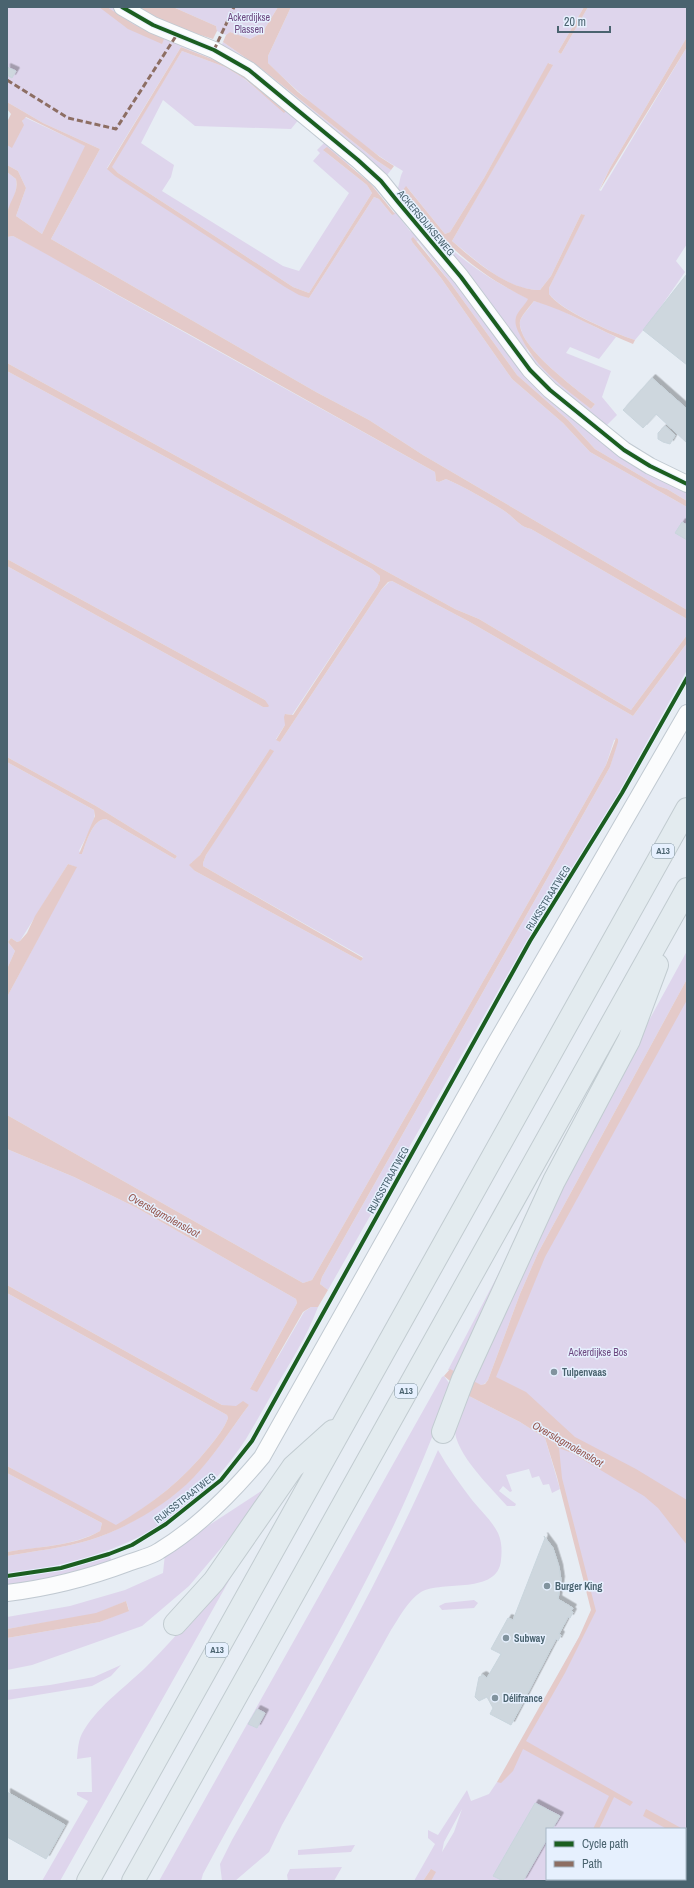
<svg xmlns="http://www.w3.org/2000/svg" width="694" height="1888" viewBox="0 0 694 1888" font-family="'Archivo Narrow',sans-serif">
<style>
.green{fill:#ded5ec;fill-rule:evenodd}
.water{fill:#e4cac9}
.building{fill:#ced7de;stroke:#c9d5dd;filter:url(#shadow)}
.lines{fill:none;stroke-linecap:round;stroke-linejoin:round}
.street-casing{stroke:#c0c9d1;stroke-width:18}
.highway-casing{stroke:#c1cbd0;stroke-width:24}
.street{stroke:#fbfcfd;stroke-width:16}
.highway{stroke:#e3ebef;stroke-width:22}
.quiet{stroke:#8d6e63;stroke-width:3;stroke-dasharray:6 3;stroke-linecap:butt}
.cycleway-casing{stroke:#e6f0fe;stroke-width:6}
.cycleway{stroke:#1b5e20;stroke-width:4}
.poi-dot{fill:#81939e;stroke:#e6f0fe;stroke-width:1.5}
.labels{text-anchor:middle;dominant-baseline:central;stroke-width:3;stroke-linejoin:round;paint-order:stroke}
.shield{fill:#e6f0fe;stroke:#798d9a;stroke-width:1}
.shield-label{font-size:9px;font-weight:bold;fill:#4a636f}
.park-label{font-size:10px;fill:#6d4880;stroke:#e6f0fe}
.street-label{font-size:10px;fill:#4a636f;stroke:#e6f0fe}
.poi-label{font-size:10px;font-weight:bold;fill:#4a636f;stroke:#e6f0fe;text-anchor:start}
.water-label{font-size:11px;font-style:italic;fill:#96574e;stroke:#e6f0fe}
</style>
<defs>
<filter id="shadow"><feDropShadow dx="3.5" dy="-3.5" stdDeviation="0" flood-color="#0004"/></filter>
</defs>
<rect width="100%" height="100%" fill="#e7edf4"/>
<path class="green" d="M7,7H112L135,22L213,54L300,118L291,129L195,126L163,100L141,143L174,165L171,177L162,191L283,266L299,271L349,193L313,161L320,153L317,150L326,141L357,164L400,215L399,217L410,231L418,234L508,350L687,489V501L667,489L658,486L595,449L568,420L517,375L449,281L418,241L413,243L441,278L512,379L563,423L590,452L687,507V610L423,455L369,420L316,392L51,239L100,149L43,123L7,102ZM181,47L227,65L285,112L245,79L225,67L182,51L111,167L118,173L293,287L309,293L372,193L367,185L323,150L354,168L370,183L395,212L392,215L379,199L374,197L309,298L107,168Z
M173,7H278L262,33L250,39L230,32L226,35L217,31L216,26Z
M291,7H584L558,52L561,54L588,7H687V37L610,168L599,190L601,191L687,47V244L676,261L685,272L651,321L635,340C613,333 562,311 549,294V288L584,215L581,214L551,276L540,290C506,290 477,261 452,241L552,65L549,63L484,178L450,232L445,234L407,187C411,196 415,206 420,214C445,251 489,280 529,299L517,316L528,352L591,409L595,404C578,390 516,346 520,321C522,315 530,307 534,301L552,306L616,337L599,359L570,347L566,353L611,371L602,397L617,415L603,429L542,377L396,193C400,185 399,178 403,171C356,143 307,101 268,63V56Z
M223,42L263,70L376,160L391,170L384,179L221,47Z
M24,117L86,146L42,234L16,216L26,188L18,171L7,165V145L12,147Z
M7,172L16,179C18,192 12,202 7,213Z
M13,236L57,259L103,287L435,472L436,481L439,482L446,479C465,487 485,499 503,510C513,516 519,527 531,529L687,619V635L631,710L479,619L455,609L7,363V237Z
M7,371L372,569L380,576V580L377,587L292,715L286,714L285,725L276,739L280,742L381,590L389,582L392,581L468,621L633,716L687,643V670L619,792L527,940L328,1290L320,1284L322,1277L610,767L618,739L614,740L606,765L544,875L312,1280L303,1283L7,1115V997L76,867L68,864L20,941L17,942L11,938L8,942L15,951L7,969V762L94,810C98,819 83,842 79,851L82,854C86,844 92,819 106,819L175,859L177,856L96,806L7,757V566L263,707H268L265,700L7,559ZM270,749L206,855L203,863V866L363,957L361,961L195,871L191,863L193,862L200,855Z
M687,951V979L538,1253L520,1294L488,1380C482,1389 476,1384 468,1379L578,1150Z
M687,989V1881H426L431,1869L423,1881H414L435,1844L428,1838V1830L438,1835L467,1790L471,1801L489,1794L497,1782H499L594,1610L554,1453L552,1428L492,1386L540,1259ZM462,1809L454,1832L442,1852L444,1842ZM547,1829H685V1879H547Z
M7,1149L74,1177L137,1208L296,1299L297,1303L250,1389L278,1357L304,1312L311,1307H318C307,1337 289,1364 273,1392C264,1408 255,1424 246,1439C187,1529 109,1560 7,1574V1556C35,1551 63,1548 90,1540C123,1530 170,1502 193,1477C214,1456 231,1429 249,1405L230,1407L222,1405L7,1285Z
M513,1246L458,1374L448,1370Z
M7,1293L227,1415L228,1418C224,1429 217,1437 210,1446C183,1480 152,1504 116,1526L7,1466Z
M444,1376L452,1387C431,1440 410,1494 384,1545C329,1657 262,1764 203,1874L201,1881H159L442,1377Z
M467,1395L520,1422L545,1438L560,1489L552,1493L549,1484L543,1485L539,1476L532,1478L529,1469L506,1475L512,1491L510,1492L503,1486L499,1491L516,1504L515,1506H507C491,1487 450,1450 455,1423C456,1414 463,1403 467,1395Z
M438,1450C448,1468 460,1484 472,1500C481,1511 492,1521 498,1533C502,1542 502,1551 501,1560C498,1595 443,1580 421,1592C408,1600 399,1618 391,1630L282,1825L269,1852L235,1881H222L220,1864L232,1840C305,1712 379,1585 438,1450Z
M7,1473L102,1523L100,1531C73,1546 37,1547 7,1552Z
M269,1486L239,1527L189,1586L142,1626L32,1665L7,1670V1638L100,1622L129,1610L126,1601L96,1614L7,1629V1617L70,1606L125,1590L163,1573L165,1554Z
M244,1554L60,1881H42L88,1801L77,1795V1792H92L91,1757L77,1759C78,1749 78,1739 84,1730C100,1704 127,1686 148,1665C183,1630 213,1592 244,1554Z
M110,1557L112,1561L63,1576L7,1585V1579L61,1570Z
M474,1600L478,1603L474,1608L442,1610L439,1606L445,1603Z
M121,1665L111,1676L92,1686L7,1700V1690L50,1685L94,1677Z
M355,1845L351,1852L298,1855V1850Z
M342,1867L334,1881H288L287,1875L290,1869Z"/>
<path class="water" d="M99,7H107L133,24L164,39L162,44L128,29Z
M137,7H173L216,26L217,31L213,39L178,28Z
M278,7H291L268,56V63L298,92L380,157L394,166L391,170L376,160L263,70L223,42L226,35L230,32L250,39L262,33Z
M584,7H588L561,54L558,52Z
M687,37V47L599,191L610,168Z
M181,47L227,65L246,77L286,111L284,113L245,79L225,67L182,51L112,167L118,173L293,287L309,293L372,193L367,185L323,150L327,147L370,183L395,214L392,215L379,199L374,197L309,298L299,295L285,287L115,176L107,169Z
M548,63L553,65L452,241C475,261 508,290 540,290L551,276L581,214L585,215L549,288V294C561,311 613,333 635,340L633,344C600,331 568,311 534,301C530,306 522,315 520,321C516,346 578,390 595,404L591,409C565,388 536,369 521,337C518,331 514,325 516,317C518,311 525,305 528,299C472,271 439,240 403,190L406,186L445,234L450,232L484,178Z
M7,102L43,123L100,149L51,239L316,392L369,420L423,455L687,610V619L531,529C519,527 513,516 503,510C485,499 465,487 446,479L439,482L436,481L435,472C329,413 224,353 118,295C83,275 49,255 13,236L7,237C7,229 6,221 7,214C9,201 19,193 16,179L7,172V165L18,171L26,188L16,216L42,234L85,146L26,117L22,121L24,125L12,148L7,145V122L11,114L7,109Z
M413,237L449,281L517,375L568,420L595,449L658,486L667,489L687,501V507L590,452L563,423L512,379L441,278L413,243L411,239Z
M7,363L455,609L479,619L631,710L687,635V643L633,716L468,621L392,581L388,582L381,590L280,742L276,740L285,725L284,717L285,714L293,715L377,587L380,580V576L372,569L7,371Z
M7,559L265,700L269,706L268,707H263L7,566Z
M616,738L618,739V742L610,767L322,1277L320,1284L328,1290L318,1307H311L303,1312L257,1392L250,1389L297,1303L296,1299L137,1208L74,1177L7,1149V1115L303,1283L312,1280L544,875L606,765Z
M270,749L274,751L206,855L203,863V866L363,958L361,961L195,871L189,865L200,855Z
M7,757L96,806L177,856L175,859L106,819C92,819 86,844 82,854H79L95,816L94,810L7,762Z
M68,864L77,867L7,997V969L15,951L8,942L11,938L17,942L20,941L27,933L35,916Z
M687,979V1000L545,1257L496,1377L526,1392L575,1437L636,1469L687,1500V1545L658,1508L644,1496L572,1453L559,1448L562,1478L596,1611L565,1673L526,1741L633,1802L630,1806L614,1797L599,1829H593L609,1796L523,1749L513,1771L501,1783L497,1782L579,1637L591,1610L557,1477L545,1438L520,1422L467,1395L444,1376L450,1369L481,1385L485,1384L488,1380L520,1294L538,1253Z
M7,1285L222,1405L236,1406L243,1401L249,1405C231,1429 214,1456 194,1477C167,1505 127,1528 90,1540C63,1548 35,1551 7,1556V1552C38,1546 73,1547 100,1531L102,1523L7,1473V1466L116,1525C152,1504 183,1480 210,1446C217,1437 224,1429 228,1418L227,1415L7,1293Z
M126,1601L129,1611L100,1622L7,1638V1629L96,1613Z
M646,1809L683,1829H667L643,1816Z
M431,1869L436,1872L431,1881H423Z"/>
<path class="building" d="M7,67L16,71L12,78L7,75Z
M687,274V365L643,330Z
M652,378L687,409V443L656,414L643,428L623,410Z
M665,426L675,435L670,444L663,442L658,439V433Z
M682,522L687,525V540L675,533Z
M544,1536L553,1548L559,1567L561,1580L558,1599L573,1608L571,1611L573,1612L570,1618L568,1617L559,1634L561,1635L558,1641L556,1639L511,1725L490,1714L493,1708L487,1697L479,1701L475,1697L479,1677L483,1675L487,1678L501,1654L491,1649L508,1618L513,1620L545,1538Z
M257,1709L265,1713L257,1728L248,1724Z
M7,1792L65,1825L46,1859L7,1837Z
M535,1803L560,1816L552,1829H547V1839L523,1881H503L493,1876Z"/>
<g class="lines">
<g class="street-casing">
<path id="street" d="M122,7L153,25L214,50L249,70L358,160L381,181L398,202L461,277L530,370L550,390L624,450L650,466L687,484
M7,1593C49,1588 88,1578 128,1563C138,1559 150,1557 159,1551C199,1527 232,1493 262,1457L491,1051L687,713"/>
</g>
<g class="highway-casing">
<path id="highway" d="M443,1432L463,1379L554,1181L629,1040L657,965
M175,1624L214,1581L293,1467L333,1431
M88,1881L687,809
M133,1881L687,889"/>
</g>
<use href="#street" class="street"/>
<use href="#highway" class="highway"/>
<path class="quiet" d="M214,50L234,7
M7,80L68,118L116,129L176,36"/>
<g class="cycleway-casing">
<path id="cycleway" d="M122,7L153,25L214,50L249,70L358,160L381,181L398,202L461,277L530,370L550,390L624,450L650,466L687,484
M7,1576L61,1568L109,1554L132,1545L166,1524L221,1480L252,1441L530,941L622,793L687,678"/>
</g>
<use href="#cycleway" class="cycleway"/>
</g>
<g class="poi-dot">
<circle cx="554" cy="1372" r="4"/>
<circle cx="547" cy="1586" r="4"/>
<circle cx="506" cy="1638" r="4"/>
<circle cx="495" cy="1698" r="4"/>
</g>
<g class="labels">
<g class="shield">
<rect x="652" y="844" width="22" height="14" rx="3"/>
<rect x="395" y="1384" width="22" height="14" rx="3"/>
<rect x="206" y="1643" width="22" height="14" rx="3"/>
</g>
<g class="shield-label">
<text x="663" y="851">A13</text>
<text x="406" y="1391">A13</text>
<text x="217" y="1650">A13</text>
</g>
<g class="park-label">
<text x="249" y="17">Ackerdijkse<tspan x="249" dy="12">Plassen</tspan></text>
<text x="598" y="1352">Ackerdijkse Bos</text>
</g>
<g class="street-label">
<text transform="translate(426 223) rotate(50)">ACKERSDIJKSEWEG</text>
<text transform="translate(548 898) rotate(-58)">RIJKSSTRAATWEG</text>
<text transform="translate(388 1180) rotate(-61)">RIJKSSTRAATWEG</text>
<text transform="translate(185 1498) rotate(-38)">RIJKSSTRAATWEG</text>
</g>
<g class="poi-label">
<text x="562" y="1372">Tulpenvaas</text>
<text x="555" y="1586">Burger King</text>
<text x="514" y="1638">Subway</text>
<text x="503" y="1698">Délifrance</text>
</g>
<g class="water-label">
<text transform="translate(164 1215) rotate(29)">Overslagmolensloot</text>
<text transform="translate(568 1444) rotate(30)">Overslagmolensloot</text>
</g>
</g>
<rect width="694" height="1888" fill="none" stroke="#4a636f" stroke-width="16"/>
<rect x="546" y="1828" width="140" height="52" fill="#e6f0fe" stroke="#a8b8c5"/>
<rect x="554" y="1841" width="20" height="6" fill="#1b5e20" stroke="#a8b8c5"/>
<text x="582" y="1848" font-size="12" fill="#4a636f">Cycle path</text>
<rect x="554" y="1861" width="20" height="6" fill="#8d6e63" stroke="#a8b8c5"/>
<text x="582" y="1868" font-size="12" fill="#4a636f">Path</text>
<path d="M558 26v6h52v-6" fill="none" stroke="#4a636f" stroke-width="2"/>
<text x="564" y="26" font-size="12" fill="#4a636f" stroke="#e6f0fe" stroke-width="3" paint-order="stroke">20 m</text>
</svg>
